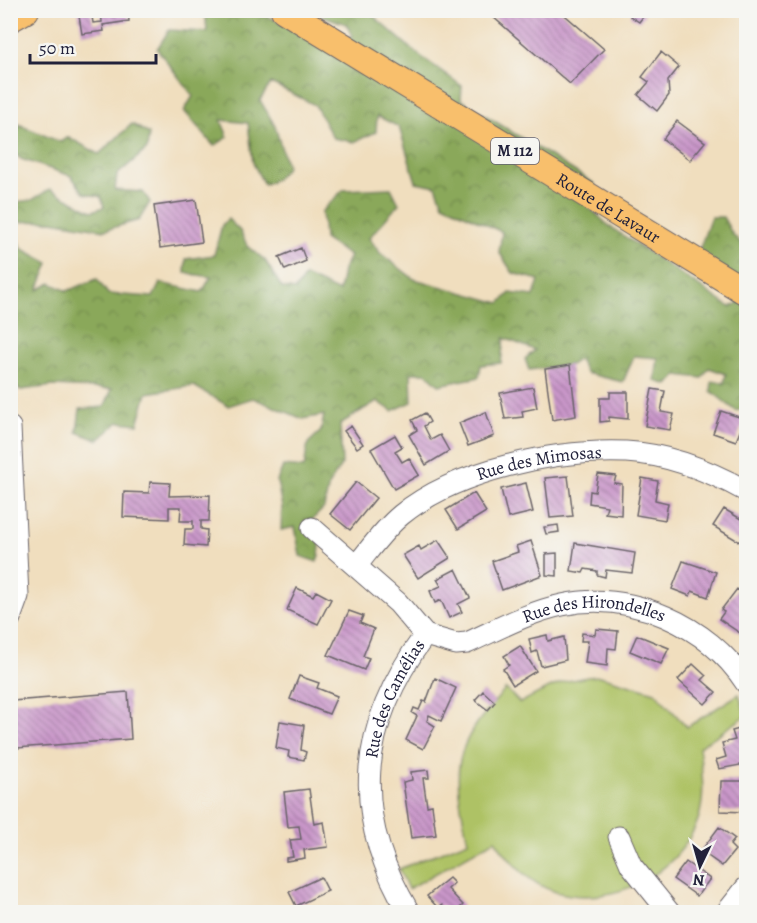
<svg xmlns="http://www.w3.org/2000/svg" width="757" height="923" viewBox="0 0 757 923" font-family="Alegreya,serif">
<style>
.grass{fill:#aec265;stroke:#687250;stroke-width:1.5}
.forest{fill:url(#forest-crowns);stroke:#56654a;stroke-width:1.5}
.building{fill:url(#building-back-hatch)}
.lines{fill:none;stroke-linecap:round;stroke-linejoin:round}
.minor-casing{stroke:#6a6469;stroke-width:23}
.major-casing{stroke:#6a6469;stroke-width:28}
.minor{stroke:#fff;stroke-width:21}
.major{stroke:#f8bf6c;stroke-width:26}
.labels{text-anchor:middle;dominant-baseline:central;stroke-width:6;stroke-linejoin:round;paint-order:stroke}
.shield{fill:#f6f6f2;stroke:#626272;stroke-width:1.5}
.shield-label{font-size:16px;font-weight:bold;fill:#22223b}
.street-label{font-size:18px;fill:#22223b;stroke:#f6f6f2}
</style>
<defs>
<pattern id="forest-crowns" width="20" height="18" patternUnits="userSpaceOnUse" patternTransform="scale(1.5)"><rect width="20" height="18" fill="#8aa85a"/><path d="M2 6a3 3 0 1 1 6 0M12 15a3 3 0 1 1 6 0" fill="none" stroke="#70884c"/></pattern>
<pattern id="building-back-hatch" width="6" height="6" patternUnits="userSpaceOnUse" patternTransform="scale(1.5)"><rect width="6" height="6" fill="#c996c9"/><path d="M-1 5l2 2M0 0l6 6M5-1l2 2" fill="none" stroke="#a37aa4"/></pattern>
</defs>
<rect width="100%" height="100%" fill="#f6f6f2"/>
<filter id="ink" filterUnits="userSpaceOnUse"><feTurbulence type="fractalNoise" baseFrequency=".0167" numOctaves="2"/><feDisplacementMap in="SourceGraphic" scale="12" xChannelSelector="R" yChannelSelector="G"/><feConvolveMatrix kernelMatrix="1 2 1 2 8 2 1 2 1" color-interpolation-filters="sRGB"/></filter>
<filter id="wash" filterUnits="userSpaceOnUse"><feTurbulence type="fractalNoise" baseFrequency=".008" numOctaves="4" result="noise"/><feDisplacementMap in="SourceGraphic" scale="24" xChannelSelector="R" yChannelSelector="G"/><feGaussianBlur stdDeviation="1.35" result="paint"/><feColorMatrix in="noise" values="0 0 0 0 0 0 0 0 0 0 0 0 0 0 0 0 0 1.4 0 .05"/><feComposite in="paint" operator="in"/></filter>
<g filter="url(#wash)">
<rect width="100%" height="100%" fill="#f0debe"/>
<path class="grass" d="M600,676L655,692L687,727L739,694L746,716L699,747C702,770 706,797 698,820C678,875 612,908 556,892C529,884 510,862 495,840L408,889L399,869L468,841C451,765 452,747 506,689L520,703C547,688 569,677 600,676Z"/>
<path class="forest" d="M205,10L253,11L286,24L331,47L353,36L346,24L309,11H368L415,52L462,86L461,100L595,184L581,200L609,226L730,307L739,303L697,256L711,217H723L733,235L746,248V408L736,411L711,391L712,381L724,383L726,374L709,368L702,378L677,375L668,385L655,381L658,358L634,356L623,382L586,373L579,359L570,365L529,370L525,359L535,350L504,338L501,363L481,365L479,377L439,385L426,373H411L412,402L392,411L377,401L340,424L342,464L329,484L324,508L311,521C319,535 323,546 317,562L300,556L295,527L281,530L282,507L277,481L283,466L304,468L308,443L321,431L324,415L303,419L253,398L228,406L194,386L147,393L138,424L119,422L98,440L77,432L80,409L104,407L112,389L53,386L21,390L11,385L10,171L16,202L32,200L50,189L92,211L104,207L101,197L84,193L71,176L21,159L11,151V131L16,123L60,142L68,137L99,154L132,124L149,134L147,149L117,175L115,190L143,192L150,202L139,220L105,230L52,221L12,222L21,248L49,263L38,290L51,283L67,291L97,279L108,294L153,297L160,283L202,292L211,277L185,273L186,259L214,255L222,225L228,219L240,231L248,247L265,260L282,288L295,290L305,276L339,292L343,270L350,256L324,239L322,211L343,190L391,188L399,204L369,238L380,253L414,279L500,303L510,293L534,296L539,280L513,273L499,252L502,232L443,204L436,186L416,182L399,127L377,116L376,132L354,142L333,138L315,105L271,83L260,100L275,126L287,167L276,179L264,185L253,163L248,123L221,120L228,137L214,146L184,111L193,96L157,49L169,30L207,32Z"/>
<g id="blocks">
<path class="building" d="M78,10H91L93,23L102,22L101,10H128L129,21L103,25L104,31L82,34Z
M485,10H559L604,49L570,84Z
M634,10L645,14L639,22L630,16Z
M661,52L679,67L668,81L669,95L657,111L638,95L649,82L642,77Z
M677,121L705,142L690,160L663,139Z
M196,200L202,242L160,248L154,206Z
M301,248L306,261L285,270L279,257Z
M570,365L576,416L552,420L545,369Z
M533,387L537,408L522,411L523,417L505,419L500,393Z
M652,389L665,391L661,412L674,414L670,430L645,426Z
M610,392H628V419L609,417V421L600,422V398H610Z
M721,411L745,419L736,441L713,433Z
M486,412L494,436L468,446L459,423Z
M425,413L430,422L424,426L431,440L440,435L449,451L426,465L409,435L417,430L412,420Z
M351,426L363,444L357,448L344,431Z
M395,435L402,447L395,451L402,462L409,458L419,475L394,489L371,449Z
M598,474L616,476L614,483L622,484L621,515L605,513L607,506L589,503L590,491L595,492Z
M568,476L573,516L550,518L545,478Z
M642,478L658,481L655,500L668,503L665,520L636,515Z
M150,482L170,483L169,496L210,495L209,521H201V529L207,530L206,547L184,545L185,529H193V521H180L181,507H169V519L123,517L124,492L149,493Z
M356,482L376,498L350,530L330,514Z
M526,483L533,512L508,518L501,489Z
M474,493L486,512L458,529L446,510Z
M724,509L746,522V549L745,545L713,526Z
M558,525L559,532L546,534L544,527Z
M438,540L450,558L418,578L403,555L419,546L421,550Z
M531,541L542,575L502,590L492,561L518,552L516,546Z
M575,543L635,553L632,573L606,570L605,577L597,575V571L585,569L583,573L571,571Z
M557,553V576L546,575V554Z
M683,561L716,572L708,597L692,591L690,596L672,589Z
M456,569L470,598L458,604L462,612L449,618L441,600L435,603L430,591L441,586L437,579Z
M297,588L313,596L316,591L331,599L318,624L287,610Z
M737,589L746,596V625L740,633L719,619L724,612L721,610Z
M349,611L363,616L360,623L374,629L363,656L369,658L364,670L328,655Z
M596,629L618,631L616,649L608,648L607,666L585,663L588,641H581L582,633L595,635Z
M547,635L548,641L564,637L566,660L541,666L537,651L532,653L529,639Z
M637,635L669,648L661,664L630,651Z
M520,646L536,671L513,685L503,669L509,665L504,656Z
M693,664L706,676L702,680L716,692L705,704L678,680Z
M299,676L319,683L317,688L337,696L329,714L290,699Z
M435,678L456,688L441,721L429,715L427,721L435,726L423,749L406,740L417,716L412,713L414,708L419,710L423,701L426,702Z
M483,691L495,702L488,710L475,700Z
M128,692L131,739L17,748L12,701Z
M280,721L304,725L301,750L306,752L304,760L288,757L289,751L276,748Z
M746,727V764L719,769L716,760L726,757L722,743L735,740L732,731Z
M428,770L429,778H423L427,806L432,805L436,835L411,838L403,782L412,780L411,772Z
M721,781H744L746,812L720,811Z
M309,789L314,824L324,822L328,847L304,850L305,858L286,861V858L293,857L290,840L301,839L299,826L288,827L284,792Z
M719,827L735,839L730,845L735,850L722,866L701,851Z
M686,862L710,879L697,896L673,879Z
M321,877L328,891L296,906L289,892Z
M449,878L454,883L448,889L463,905L460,908L464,912H441L445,909L442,905L438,908L427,896Z"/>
</g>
</g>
<g filter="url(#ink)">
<use href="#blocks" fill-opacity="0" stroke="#6a6469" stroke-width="1.5"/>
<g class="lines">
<g class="minor-casing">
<g id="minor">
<path d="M10,427L18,596L10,618"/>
<path d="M312,528L398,603L425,635"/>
<path id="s1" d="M356,566C370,549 384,529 401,515C456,470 556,449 626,452C668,454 710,471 746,491"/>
<path id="s2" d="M425,635L456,644L467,643C498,629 529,612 562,605C631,590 708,625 746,683"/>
<path d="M619,837L631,865L669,912"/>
<path id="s3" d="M409,912C350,815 358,726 425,635"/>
<path d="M727,912L746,888"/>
</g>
</g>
<g class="major-casing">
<g id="major">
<path id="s4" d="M284,10L746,292"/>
<path d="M10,19L26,10"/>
</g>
</g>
<use href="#minor" class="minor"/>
<use href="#major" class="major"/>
</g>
</g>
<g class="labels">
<rect class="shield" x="491" y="138" width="48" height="26" rx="4.5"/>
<g class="shield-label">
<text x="515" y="151">M 112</text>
</g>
<g class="street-label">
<text stroke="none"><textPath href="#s4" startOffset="380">Route de Lavaur</textPath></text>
<text stroke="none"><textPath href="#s1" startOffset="218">Rue des Mimosas</textPath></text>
<text stroke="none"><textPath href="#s2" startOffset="178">Rue des Hirondelles</textPath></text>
<text stroke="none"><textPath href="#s3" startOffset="226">Rue des Camélias</textPath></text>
</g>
</g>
<rect width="757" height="923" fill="none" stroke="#f6f6f2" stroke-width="36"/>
<g transform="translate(700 866) rotate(185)" stroke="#f6f6f2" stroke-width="4.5" paint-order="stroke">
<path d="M0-4.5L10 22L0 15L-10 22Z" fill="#22223b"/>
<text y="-9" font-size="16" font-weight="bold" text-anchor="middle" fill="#22223b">N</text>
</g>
<path d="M30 54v9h126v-9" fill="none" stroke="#22223b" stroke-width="3"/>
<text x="39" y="54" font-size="18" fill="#22223b" stroke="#f6f6f2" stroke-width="4.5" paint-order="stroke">50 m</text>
</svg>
